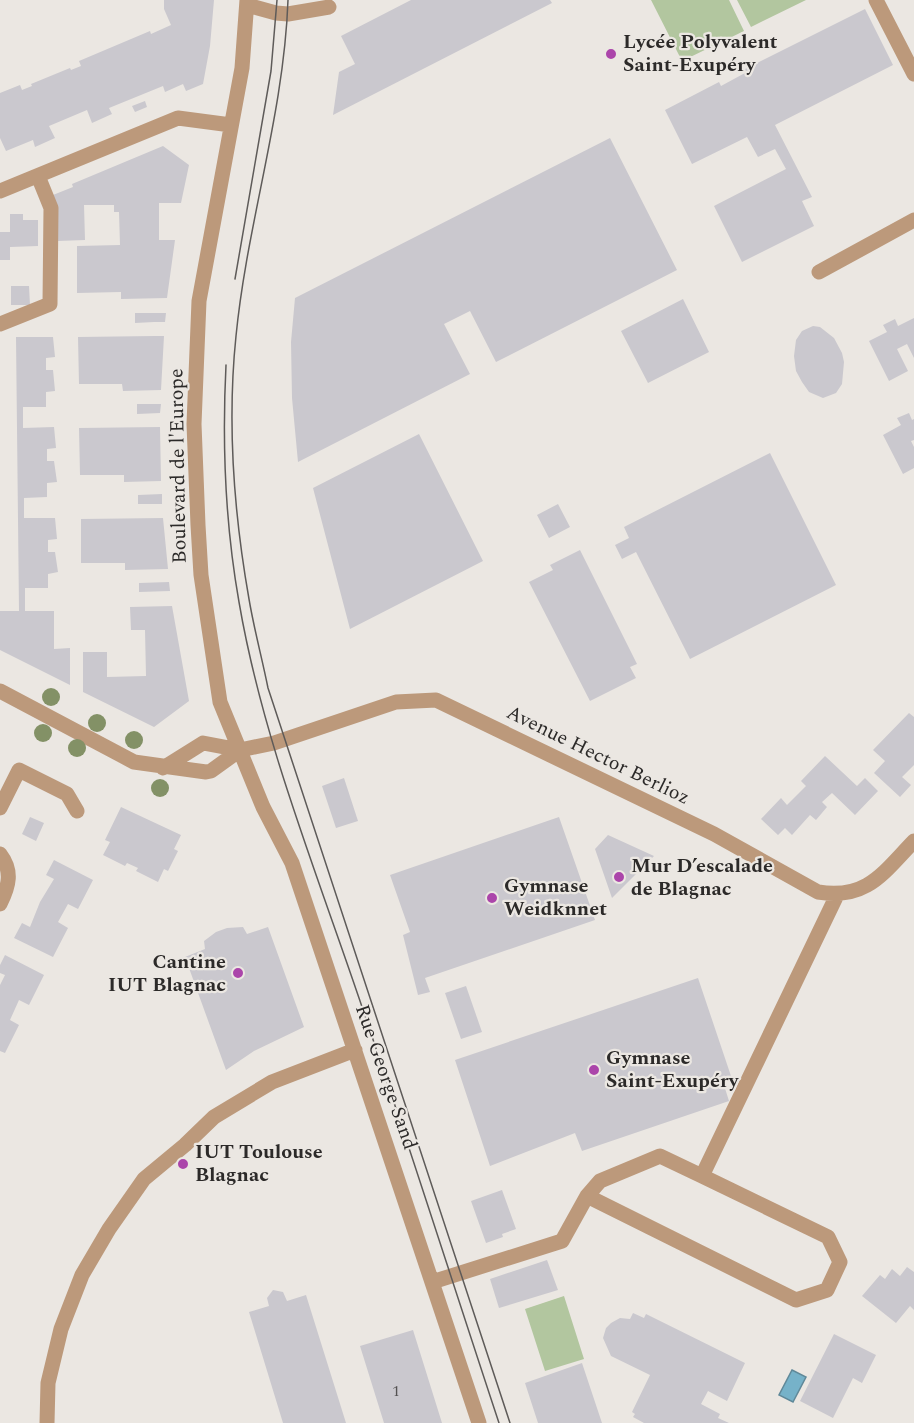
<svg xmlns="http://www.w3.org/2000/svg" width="914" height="1423" viewBox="0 0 914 1423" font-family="Spectral,serif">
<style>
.green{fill:#b2c69f}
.water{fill:#76b2c9;stroke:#608999;stroke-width:1.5}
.building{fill:#cac8ce}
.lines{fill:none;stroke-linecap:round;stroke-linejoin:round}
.minor{stroke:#bc997b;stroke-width:15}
.tram{stroke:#5e5b59;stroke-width:1.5}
.tree{fill:#839166}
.poi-dot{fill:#ab45aa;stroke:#ebe7e2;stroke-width:2}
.labels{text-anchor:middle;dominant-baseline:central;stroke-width:4.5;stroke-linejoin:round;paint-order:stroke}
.number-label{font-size:16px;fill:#545252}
.poi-label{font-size:20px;font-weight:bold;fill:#2c2a29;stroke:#ebe7e2;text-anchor:start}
.street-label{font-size:20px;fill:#2c2a29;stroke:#ebe7e2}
</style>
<rect width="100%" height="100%" fill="#ebe7e2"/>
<path class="green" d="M651,0H729L744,31L682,61Z
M737,0H806L751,27Z
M564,1296L584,1359L545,1371L525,1309Z"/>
<path class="water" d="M792,1370L806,1377L793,1402L779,1395Z"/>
<path class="building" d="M164,0H214L210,46L203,84L186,91L183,84L165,92L163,86L109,108L112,114L92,123L87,110L49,126L55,138L35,147L33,140L6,151L0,138V93L20,85L22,90L32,86L31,84L70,68L71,70L81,66L79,61L150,31L151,34L171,25L164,9Z
M411,0H550L552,3L333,115L339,72L355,64L341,36Z
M865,9L893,65L775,125L812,197L802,201L814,226L742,262L714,206L786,169L775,149L758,157L747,137L692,164L665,110L719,82L721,86L745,73L743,70Z
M145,101L147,107L135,112L132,106Z
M610,138L677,270L496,362L470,311L444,324L470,374L298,462L292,398L291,342L295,298Z
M163,146L189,165L181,203H159V240H175L167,298L121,299V292L77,293V246L120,245L119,212H114V205H84L85,240L57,241L53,195L73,187L72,184Z
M10,214H23V220H38V246L10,247V260H0V232H10Z
M11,286H29L30,305H11Z
M683,299L709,352L648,383L621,331Z
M135,313H166L165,322H154L135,323Z
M914,318V358L907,344L897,349L908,371L889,381L869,341L887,332L883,325L895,319L898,326Z
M813,326L820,327L834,338L842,353L844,362L842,384L836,393L823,398L809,392L802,382L796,371L794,356L796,340L802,331Z
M155,336H164L161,390L123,391L122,384H79L78,337Z
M16,337H53L55,357L46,358V370H53L55,391L46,392V407H23V428L54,427L56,448L47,449V461H54L57,482L47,483V497L24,498V518H55L57,539L48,540V552H55L58,572L48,574V588H25V611H54V649L70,648V685L0,650V611H19Z
M137,404H161L160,413L137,414Z
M909,413L912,420L914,419V440L911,441L914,447V468L903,474L883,435L901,425L897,418Z
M160,427L161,481L124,482V475H80L79,428Z
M419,434L483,561L350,629L313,488Z
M770,453L836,585L690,659L636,552L622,559L615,545L629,538L624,527Z
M162,494V504H138V495Z
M558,504L570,527L549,538L537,515Z
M163,518L168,569L125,570V563H81V519Z
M580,550L637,664L630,667L636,678L590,701L529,582L553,570L550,565Z
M169,582L170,591L139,592V583Z
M172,606L189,701L154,727L83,692V652H107V677L146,676L145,630H131L130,607Z
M909,713L914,717V765L902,777L911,785L900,797L874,773L885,761L873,750Z
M825,756L857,786L865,778L878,791L855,815L832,793L822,802L827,807L816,820L810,815L792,835L785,828L778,835L761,819L781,798L787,805L806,786L801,781Z
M344,778L358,821L336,828L322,786Z
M121,807L181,835L174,849L178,851L168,871L164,869L158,882L136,871L138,868L127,863L125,866L103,855L110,842L105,840Z
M30,817L44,823L36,841L22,834Z
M559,817L595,920L425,978L430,992L418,995L403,935L410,932L390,875Z
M608,835L654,856L612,898L595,849Z
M54,860L93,880L78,909L68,904L58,922L68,928L53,957L14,938L22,923L30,927L40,902L54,879L46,875Z
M243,927L247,934L268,927L304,1027L254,1051L226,1070L185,957L205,949L204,941L216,932L227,928Z
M5,955L44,975L29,1005L19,1000L10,1020L19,1025L5,1053L0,1051V985L5,975L0,973V965Z
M698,978L732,1079L723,1082L729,1101L582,1151L575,1133L490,1166L455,1060Z
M466,986L482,1032L461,1039L445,993Z
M502,1190L516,1229L502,1234L503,1237L486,1243L471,1201Z
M547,1260L558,1290L499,1308L490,1279Z
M907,1267L914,1272V1310L910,1306L896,1323L862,1296L880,1275L885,1279L892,1269L900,1276Z
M273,1290L283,1292L287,1301L306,1295L346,1423H283L249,1312L269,1306L267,1298Z
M633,1313L644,1318L646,1314L745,1363L727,1401L708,1391L701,1404L720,1414L718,1418L729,1423H644L633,1417L635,1414L632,1412L650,1375L611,1356L603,1338L606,1328L611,1323L620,1318L630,1319Z
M413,1330L442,1423H384L360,1346Z
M834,1334L876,1355L862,1383L853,1378L833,1418L800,1401Z
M582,1363L602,1423H538L525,1383Z"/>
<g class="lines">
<path class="minor" d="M247,0L242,68L199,301L194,424L198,525L201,575L220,702L263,807L292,863L479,1423
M876,0L914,74
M247,5L276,13L288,14L329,7
M0,191L178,118L231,125
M819,272L914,220
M0,324L50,304L51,208L38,176
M0,691L134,762L206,772L211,771L240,750
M163,768L203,743L240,750L274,743L396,702L436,700L714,834L818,892C867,900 883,873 914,841
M0,808L19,770L67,794L77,811
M0,854C13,871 9,886 0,904
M587,1196L796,1300L827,1290L840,1262L828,1237L702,1176
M432,1282L562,1241L587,1196L600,1181L660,1156L702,1176L837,895
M47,1423L48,1383L61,1329L82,1275L109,1229L144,1179L185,1145L214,1117L272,1082L355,1050"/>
<path class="tram" d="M288,0C284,114 247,223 236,336C227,423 234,514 249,599C254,629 262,658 268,688L510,1423
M235,279L271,71L277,0
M226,365C222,444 225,523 239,602C262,737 315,868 359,998C407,1139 452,1281 499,1423"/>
</g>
<g class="tree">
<circle cx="51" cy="697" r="9"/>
<circle cx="97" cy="723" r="9"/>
<circle cx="43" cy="733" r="9"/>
<circle cx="134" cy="740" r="9"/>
<circle cx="77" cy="748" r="9"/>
<circle cx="160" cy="788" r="9"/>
</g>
<g class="poi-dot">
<circle cx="611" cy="54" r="6"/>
<circle cx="619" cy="877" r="6"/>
<circle cx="492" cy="898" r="6"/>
<circle cx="238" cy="973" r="6"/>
<circle cx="594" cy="1070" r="6"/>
<circle cx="183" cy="1164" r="6"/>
</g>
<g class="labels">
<g class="number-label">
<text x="396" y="1391">1</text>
</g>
<g class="poi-label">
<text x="623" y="42">Lycée Polyvalent<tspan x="623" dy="23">Saint-Exupéry</tspan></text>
<text x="631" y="866">Mur D’escalade<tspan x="631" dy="23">de Blagnac</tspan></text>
<text x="504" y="886">Gymnase<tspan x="504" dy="23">Weidknnet</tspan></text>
<text x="226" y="962" text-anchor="end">Cantine<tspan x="226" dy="23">IUT Blagnac</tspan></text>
<text x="606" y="1058">Gymnase<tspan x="606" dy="23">Saint-Exupéry</tspan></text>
<text x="195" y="1152">IUT Toulouse<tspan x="195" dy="23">Blagnac</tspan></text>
</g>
<g class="street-label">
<text transform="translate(178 466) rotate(-91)">Boulevard de l'Europe</text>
<text transform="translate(598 755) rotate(26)">Avenue Hector Berlioz</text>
<text transform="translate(386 1077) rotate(71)">Rue George Sand</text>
</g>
</g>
</svg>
